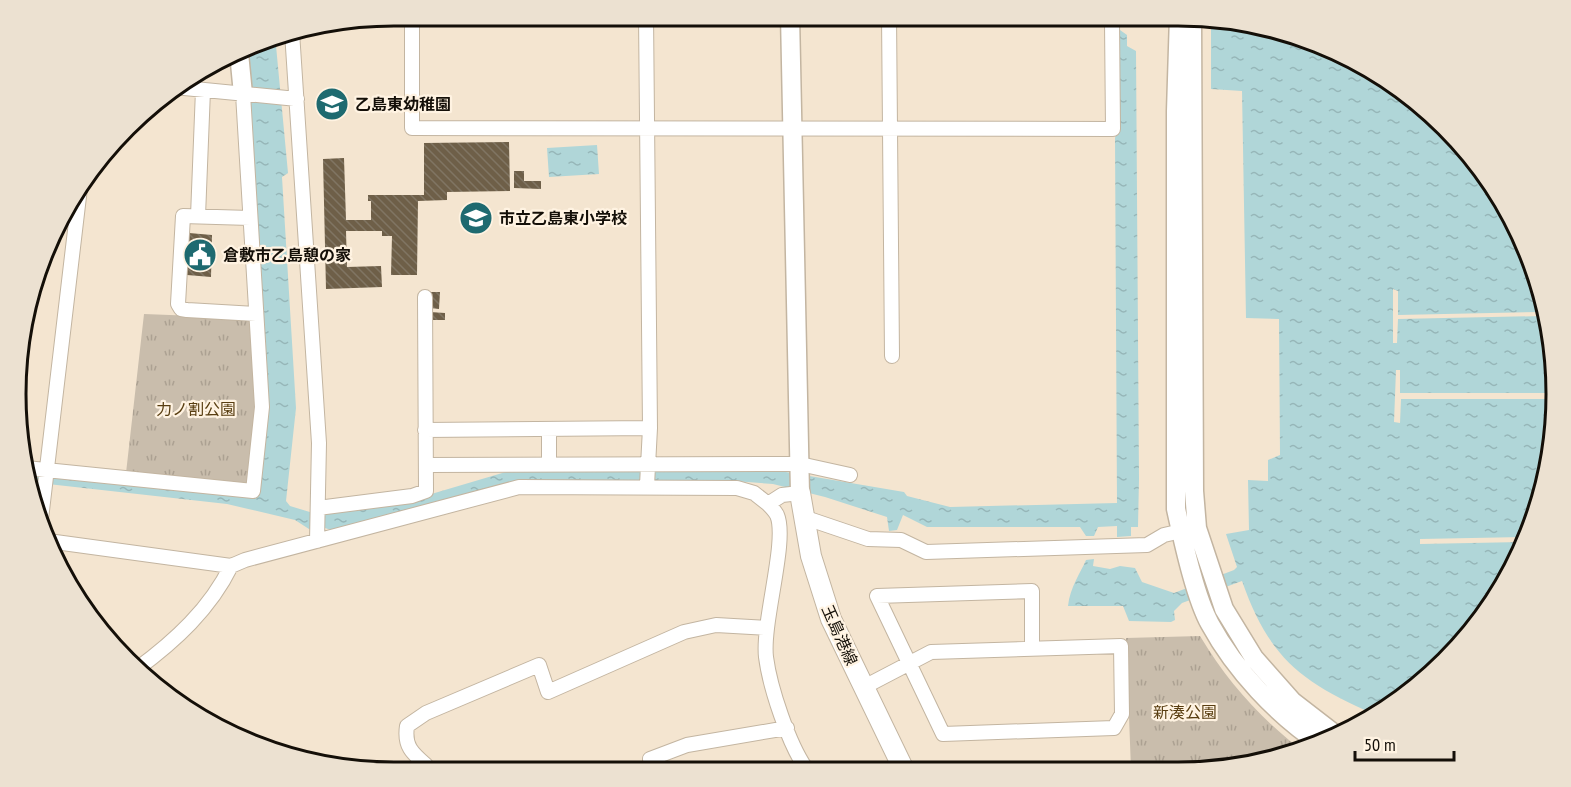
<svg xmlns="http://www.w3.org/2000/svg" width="1571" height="787" viewBox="0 0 1571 787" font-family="'PT Sans Narrow','Noto Sans JP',sans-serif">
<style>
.park{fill:url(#park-tufts)}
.water{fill:url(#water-ripples)}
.pier{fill:#f4e5d0}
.building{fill:url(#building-back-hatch)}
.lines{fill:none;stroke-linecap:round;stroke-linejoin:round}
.minor-casing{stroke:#c3b5a1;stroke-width:16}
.tertiary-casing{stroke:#c3b5a1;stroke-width:21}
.secondary-casing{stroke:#c3b5a1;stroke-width:22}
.minor{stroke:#fff;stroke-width:14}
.tertiary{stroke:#fff;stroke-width:18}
.secondary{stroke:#fff;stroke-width:20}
.labels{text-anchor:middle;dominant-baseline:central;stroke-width:4.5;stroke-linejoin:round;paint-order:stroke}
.poi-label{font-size:16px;font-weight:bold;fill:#140f08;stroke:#fff3e2;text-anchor:start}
.park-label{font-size:16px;fill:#593e11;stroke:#fff3e2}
.street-label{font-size:16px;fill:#140f08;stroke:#fff3e2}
.rim{fill:none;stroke:#140f08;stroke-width:3}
</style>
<defs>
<pattern id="park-tufts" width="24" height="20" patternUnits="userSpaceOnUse" patternTransform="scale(1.5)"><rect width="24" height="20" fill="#c9bdac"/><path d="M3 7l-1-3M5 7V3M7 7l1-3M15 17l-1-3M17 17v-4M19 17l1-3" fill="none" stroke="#aca192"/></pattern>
<pattern id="water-ripples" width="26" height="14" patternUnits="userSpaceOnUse" patternTransform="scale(1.5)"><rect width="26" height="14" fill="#b0d6d8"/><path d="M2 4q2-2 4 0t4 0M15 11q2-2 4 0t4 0" fill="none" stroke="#96b6b8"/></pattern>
<pattern id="building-back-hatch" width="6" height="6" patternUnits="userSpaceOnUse" patternTransform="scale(1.5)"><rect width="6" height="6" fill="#6e5f48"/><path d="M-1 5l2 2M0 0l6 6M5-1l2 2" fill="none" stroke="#807563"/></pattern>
</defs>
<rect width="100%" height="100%" fill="#f4e5d0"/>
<path class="park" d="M144,314L248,318L252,323L258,406L251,479L244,484L126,473Z
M1200,636C1227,681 1259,717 1300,749L1227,769H1131L1126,638Z"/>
<path class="water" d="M1211,18L1345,54L1462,144L1536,272L1555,418L1517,561L1462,643L1408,694L1374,714C1301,682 1269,658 1242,581L1182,603L1174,611L1175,620L1171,622L1129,621L1123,606H1068C1070,587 1081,572 1086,560L1094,559L1093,566L1110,569L1120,566L1135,568L1142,582L1174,593L1234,570L1237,567L1226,534L1249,530L1248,480L1268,481V460L1280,455L1279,319L1246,318L1242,91L1211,89Z
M1120,30L1127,35V46L1136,51L1139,479L1138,527H1131V536L1117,537V526L1098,527L1094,536H1086L1080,527H927L903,515L897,530L889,531L887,517L825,497L773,484L721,480L511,482L337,532L322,527L309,529L295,520L227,504L30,482L27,472L89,481L258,496L267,406L243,51L275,35L288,173L282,177L296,408L286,501L290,506L323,516L326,511L428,495L509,471L774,470L904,492L907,496L950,507L1117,503L1115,138L1117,131L1116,39Z
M597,145L599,174L549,177L547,148Z"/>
<path class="pier" d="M1393,289L1398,291V315L1541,312L1542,316L1398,319L1397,343H1393Z
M1396,370H1400V393H1552L1553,399H1401L1400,423L1394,422Z
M1523,537L1522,542L1420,544V539Z"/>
<path class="building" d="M509,142L510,191L447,192V200L418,201L417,275H391L392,236H382V231H346L347,267L381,266L382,287L326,289L323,159L344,158L346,220H371V201H368V195H424V143Z
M514,171H524V181H541V189L514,188Z
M189,233L212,235L211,277L187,275Z
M430,292H440L439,309L430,308Z
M430,312L445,313V320H430Z"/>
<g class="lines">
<g class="minor-casing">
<path id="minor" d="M412,15V128L1113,129L1112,22
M646,15L650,428L647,485
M889,15L892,356
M292,32L319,443L317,541
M174,87L297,99
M198,216L203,90
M250,218L183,216L178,304L181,309L187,310L256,314
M549,429V464
M425,430L650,428
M426,465L800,464L850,475
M26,468L253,491L262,407L243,94
M800,493L782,495L768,504C771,507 775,511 777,515C788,540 762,622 766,657C770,688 789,745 807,770
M318,508L412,496L426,491L425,297
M806,518L868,539L901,540L926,552L1147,545L1164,535L1190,529
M41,519L80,188
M48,541L231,566L245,560L519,487L737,488L754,493L768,504
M137,669C175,641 210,609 231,566
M864,687L931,652L1121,646L1122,714L1114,728L943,734L877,596L1032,591V649
M652,770L650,759L687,745L787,728
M426,771V765C412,753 404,746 407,726L426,713L539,665L548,692L684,632L716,625L767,628"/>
</g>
<g class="tertiary-casing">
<path id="tertiary" d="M790,15L800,493
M1179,16L1176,111V509C1183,540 1195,597 1210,624C1235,670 1277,715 1321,744
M1192,16L1194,491L1197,528L1224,609L1254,658L1292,701L1336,735
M239,53L243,94"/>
</g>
<g class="secondary-casing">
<path id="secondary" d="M800,493L811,556L831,619L904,770"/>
</g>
<use href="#minor" class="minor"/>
<use href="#tertiary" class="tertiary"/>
<use href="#secondary" class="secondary"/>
</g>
<defs>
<g id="school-disc" transform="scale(1.725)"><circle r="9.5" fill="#1e6a70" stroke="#fff3e2"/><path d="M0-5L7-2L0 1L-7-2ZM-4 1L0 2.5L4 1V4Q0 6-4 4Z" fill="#fff"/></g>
<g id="civic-disc" transform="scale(1.725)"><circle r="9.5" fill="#1e6a70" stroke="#fff3e2"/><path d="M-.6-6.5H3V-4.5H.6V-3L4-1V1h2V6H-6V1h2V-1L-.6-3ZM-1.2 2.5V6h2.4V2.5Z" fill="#fff"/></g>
</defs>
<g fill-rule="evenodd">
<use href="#school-disc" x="332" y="104"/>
<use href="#school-disc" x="476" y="218"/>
<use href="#civic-disc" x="200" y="255"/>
</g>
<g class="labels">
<g class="poi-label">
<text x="355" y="104">乙島東幼稚園</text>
<text x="499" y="218">市立乙島東小学校</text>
<text x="223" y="255">倉敷市乙島憩の家</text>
</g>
<g class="park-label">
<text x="196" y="409">力ノ割公園</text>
<text x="1185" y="712">新湊公園</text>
</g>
<g class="street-label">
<text transform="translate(840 635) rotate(66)">玉島港線</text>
</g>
</g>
<path d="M0 0H1571V787H0ZM394 26H1178A368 368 0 0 1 1546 394V394A368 368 0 0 1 1178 762H394A368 368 0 0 1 26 394V394A368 368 0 0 1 394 26Z" fill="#ece1d1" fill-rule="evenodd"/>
<path class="rim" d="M394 26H1178A368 368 0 0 1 1546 394V394A368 368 0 0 1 1178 762H394A368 368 0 0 1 26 394V394A368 368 0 0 1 394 26Z"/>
<path d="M1355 751v9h99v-9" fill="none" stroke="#140f08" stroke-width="3"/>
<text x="1364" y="751" font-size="18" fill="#140f08" stroke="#fff3e2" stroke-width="4.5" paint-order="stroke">50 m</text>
</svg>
